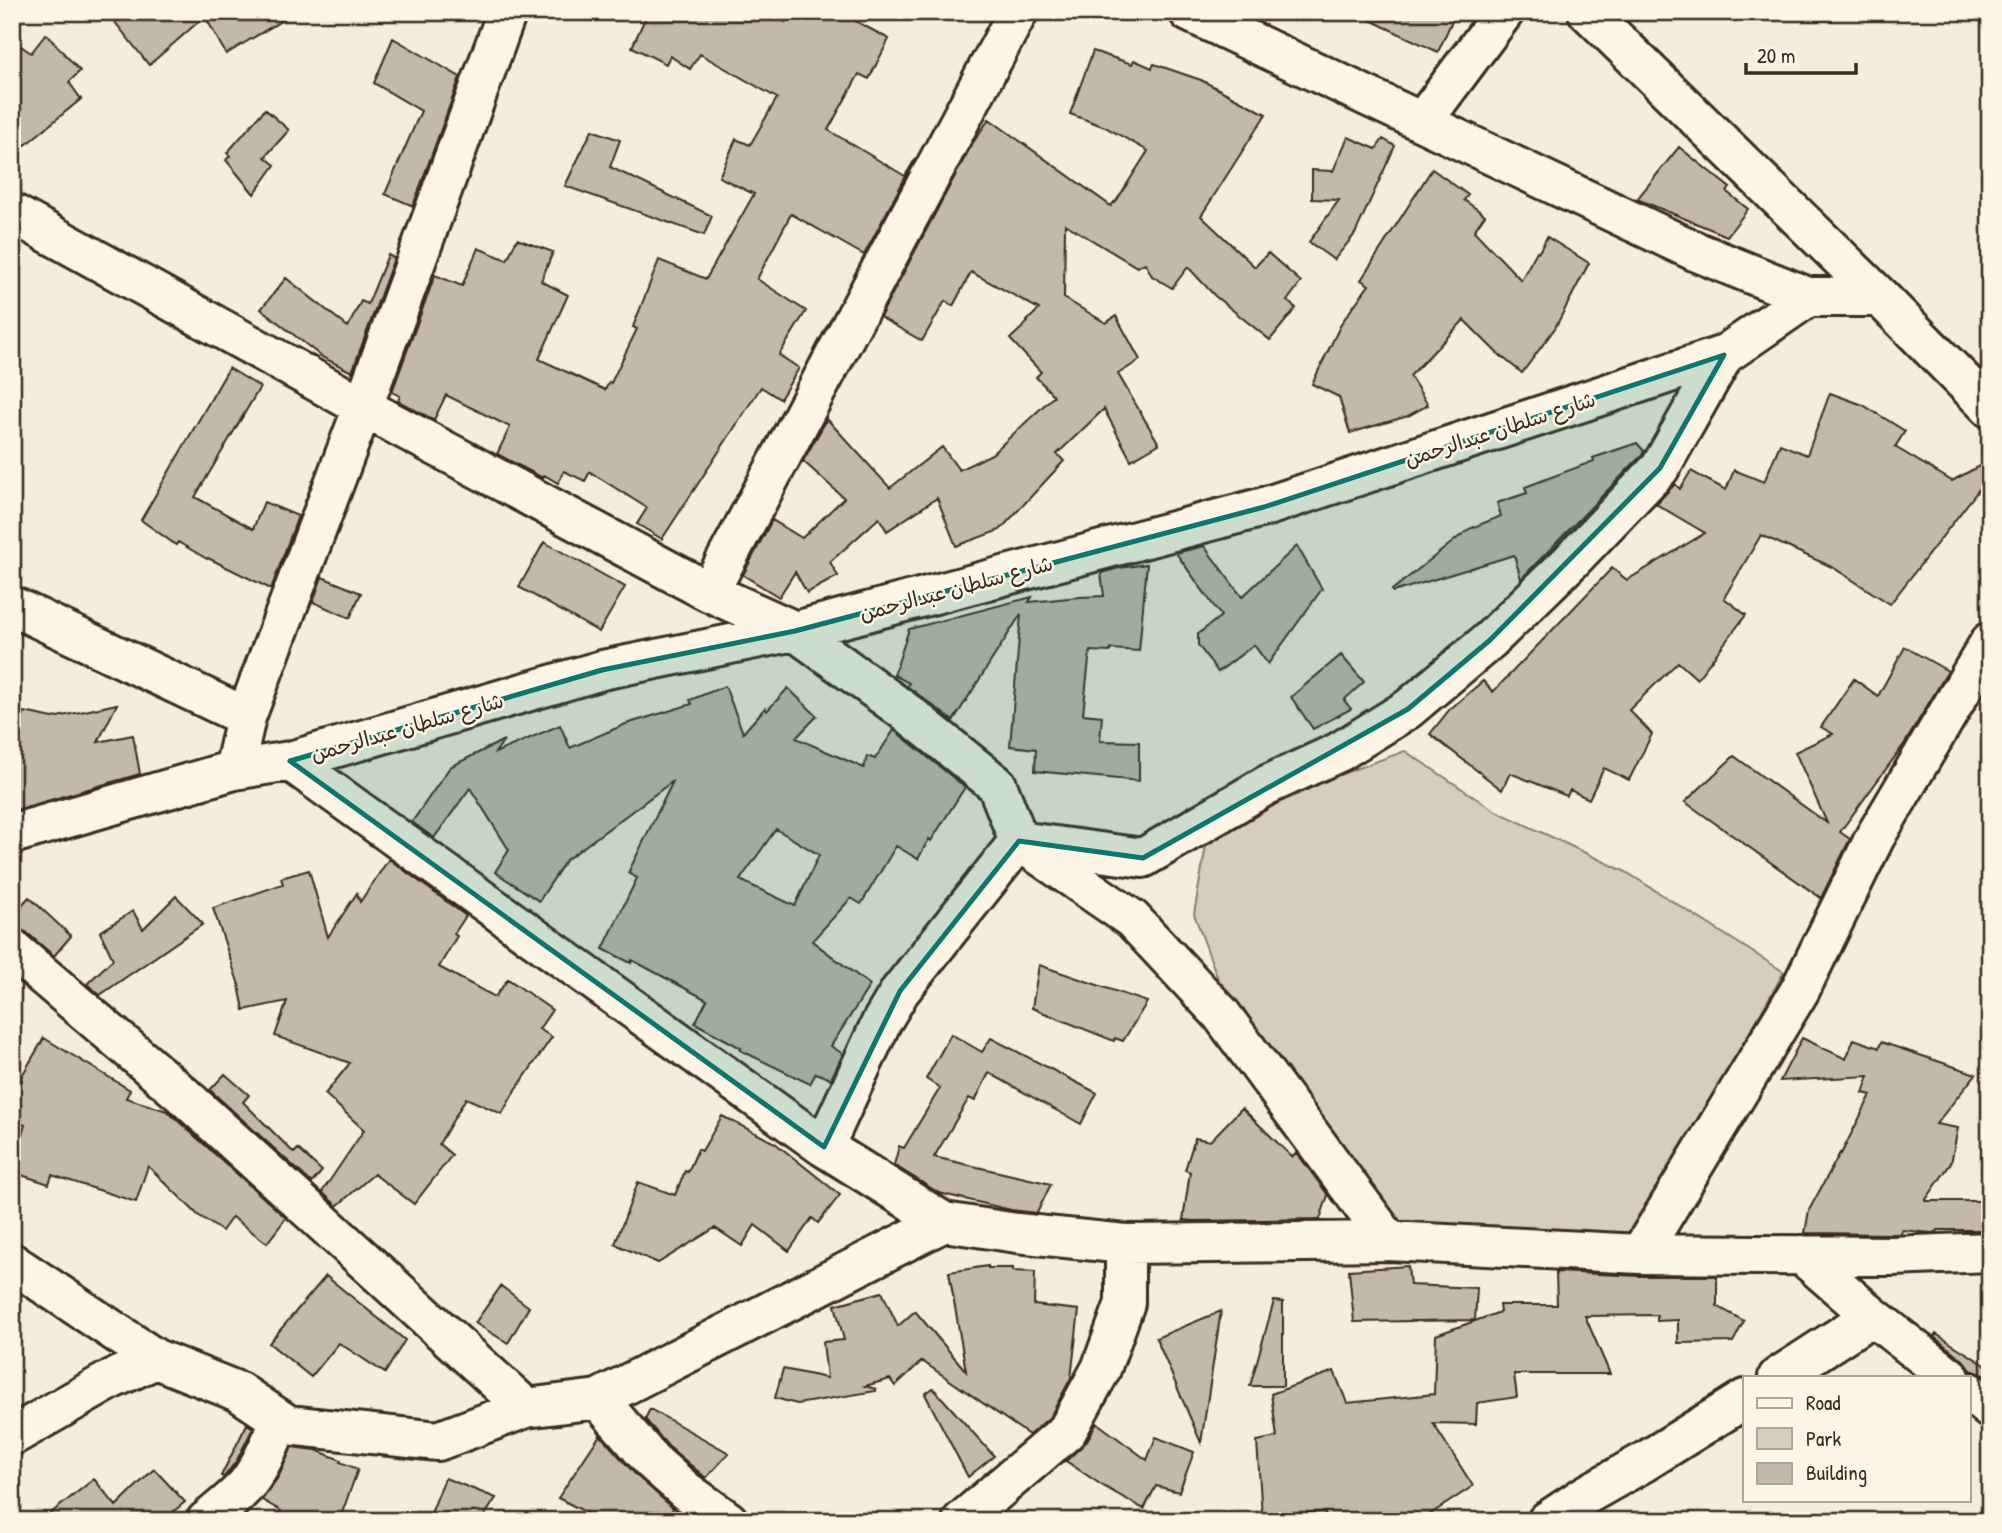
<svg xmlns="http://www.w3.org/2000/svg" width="2002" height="1533" viewBox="0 0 2002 1533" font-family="'Patrick Hand','Playpen Sans Arabic',sans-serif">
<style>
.green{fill:#d6cdbd;stroke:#887c6e;stroke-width:2}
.building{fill:#c3b9aa;stroke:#3b2a1e;stroke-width:2;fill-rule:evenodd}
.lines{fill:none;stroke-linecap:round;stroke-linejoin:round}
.minor-casing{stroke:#3b2a1e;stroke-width:44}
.minor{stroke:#fcf5e5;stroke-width:38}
.marked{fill:#0f766e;fill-opacity:0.2;stroke:#0f766e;stroke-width:5;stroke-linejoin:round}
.labels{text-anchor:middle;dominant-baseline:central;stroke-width:5;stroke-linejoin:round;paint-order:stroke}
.street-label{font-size:21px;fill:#3b2a1e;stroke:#fcf5e5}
</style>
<rect width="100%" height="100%" fill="#f4eddd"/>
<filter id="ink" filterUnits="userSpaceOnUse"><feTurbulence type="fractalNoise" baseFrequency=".0143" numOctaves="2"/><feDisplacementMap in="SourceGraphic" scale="14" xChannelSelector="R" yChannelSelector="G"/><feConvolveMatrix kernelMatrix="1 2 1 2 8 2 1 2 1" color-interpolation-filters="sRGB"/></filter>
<g filter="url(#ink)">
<path class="green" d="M1405,751L1494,810L1626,872L1784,972L1634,1236L1387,1225L1225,998L1194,914L1207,840L1311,785Z"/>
<path class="building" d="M107,12H296L226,54L205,16L149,65Z
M648,12H766L785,22L790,12H839L889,39L869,79L859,74L828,130L905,176L914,161L864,255L791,214L757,279L806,311L779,355L799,368L780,399L761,387L662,539L637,524L647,508L590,472L585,481L564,471L558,483L544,475L543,478L497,454L510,427L446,395L434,420L398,401L400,396L392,392L435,275L462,286L478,248L507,260L517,239L553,252L541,281L568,295L539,359L605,390L609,382L611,383L637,329L633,327L659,260L706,279L754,194L719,177L736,139L750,145L777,98L700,54L690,69L670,56L666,64L632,47Z
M1353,12H1456L1438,52Z
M46,34L80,71L69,82L81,99L12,156V40L31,53Z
M393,38L460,77L413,206L385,194L421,111L374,83Z
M1093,51L1132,64L1134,60L1152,68L1154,64L1201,80L1266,114L1201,216L1255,267L1268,253L1301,282L1287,301L1296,308L1270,340L1215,296L1188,267L1172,288L1152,276L1145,263L1137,267L1065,224L1064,298L1106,323L1116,316L1140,360L1118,374L1159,444L1131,460L1104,409L1057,454L1064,461L1000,530L956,546L937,498L887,531L879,518L830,562L838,576L807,593L795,572L779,597L743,575L772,520L802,538L844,498L803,461L827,419L890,488L942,447L959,470L992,454L1054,396L1036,377L1041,372L1010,339L1028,322L1027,321L1039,309L971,272L953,306L945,301L922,341L880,317L972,144L989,119L1111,206L1114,202L1115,203L1148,151L1105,127L1070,114Z
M265,109L289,130L265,157L275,165L254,194L226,160L230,156L227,153Z
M592,130L620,140L610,167L712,216L704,235L565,186Z
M1348,137L1376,149L1383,139L1395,146L1355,234L1334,260L1309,242L1339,200L1312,199V170L1333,171Z
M1679,147L1730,188L1727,192L1748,209L1727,236L1637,199Z
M1432,169L1468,195L1464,200L1485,215L1474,231L1521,280L1537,251L1539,252L1547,237L1589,263L1555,328L1522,373L1496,352L1464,320L1410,376L1428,405L1408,416L1350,433L1339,397L1312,384L1342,322L1369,285L1361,280Z
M388,255L394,258L352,372L322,357L261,309L286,278L348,327L361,301L368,304Z
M229,368L260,387L195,497L253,529L264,502L298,516L271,589L208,558L207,559L178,542L176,545L141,520Z
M1830,393L1863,405L1905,431L1895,447L1952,481L1990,460V475L1890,604L1832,567L1761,535L1724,598L1746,615L1697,679L1678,662L1629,710L1652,734L1629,780L1604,768L1589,799L1570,790L1567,796L1510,773L1502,790L1430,734L1450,709L1483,681L1493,692L1612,568L1627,580L1705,533L1656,504L1675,484L1680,489L1691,471L1726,490L1734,470L1764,482L1780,444L1807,455Z
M1637,443L1644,451L1642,455L1521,579L1514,555L1393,592L1392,590L1469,529L1501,516L1497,503L1527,493L1525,487L1594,461L1593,458Z
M544,542L625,587L599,632L519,587Z
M1204,546L1242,597L1297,546L1322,589L1268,664L1254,645L1218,672L1198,645V634L1221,616L1176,553Z
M1147,564L1139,651L1111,649L1110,652L1090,651L1083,714L1102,716L1100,741L1139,742V781L1035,771L1036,749L1010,746L1021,614L953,721L907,686L909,683L894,675L909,629L1032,597L1029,602L1079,597L1104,596L1101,573L1119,568Z
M322,577L361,593L350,618L313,602Z
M1905,647L1948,671L1905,743L1840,832L1850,839L1821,898L1685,802L1734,756L1827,823L1795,752L1833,734L1821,727L1854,679L1878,696Z
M1341,655L1364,682L1344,700L1351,709L1313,729L1291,697Z
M725,686L743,733L765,708L767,711L788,688L817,716L796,738L864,768L867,756L875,759L894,730L965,787L931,841L929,839L918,859L896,846L861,904L851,898L812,941L870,985L831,1046L843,1054L831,1079L816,1073L810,1084L740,1050L741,1048L695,1023L707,1000L632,960L631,963L603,949L637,878L628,873L673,781L566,860L539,901L495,872L509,850L470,788L434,838L412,822L450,767L504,740L495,753L560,725L570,748L626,724L692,704L690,700ZM776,829L819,855L795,906L740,880Z
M117,704L98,742L133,735L140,774L12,811V725L21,727L24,712L53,718Z
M389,859L466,916L454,934L457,936L439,967L495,997L508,979L552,1010L539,1029L552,1037L513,1094L502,1114L466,1098L439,1144L452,1155L414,1204L374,1174L337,1206L322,1192L364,1130L325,1094L350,1063L275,1036L287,1001L244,1010L239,985L213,908L283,884L281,878L309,870L328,937L357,893L360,902Z
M176,896L203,924L100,995L87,984L113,959L100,932L133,911L143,929Z
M29,897L71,936L54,956L26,932L12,928V916Z
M1039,965L1147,1002L1123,1041L1115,1038L1114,1041L1032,1008Z
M951,1034L982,1052L991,1038L1097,1093L1081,1124L989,1073L975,1101L969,1098L934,1157L1051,1184L1037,1213L1011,1210L939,1193L894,1165L899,1146L904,1148L940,1088L926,1079Z
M44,1038L130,1090L126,1098L167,1111L286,1218L267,1243L232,1217L222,1231L198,1215L148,1166L136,1202L52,1175L49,1184L12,1172V1165L25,1125L12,1121V1100L22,1080L20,1079Z
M1802,1038L1846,1059L1854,1039L1879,1048L1881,1042L1976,1074L1936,1124L1958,1128L1951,1163L1925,1201H1990V1230H1938L1937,1232L1931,1233L1902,1230L1901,1234H1892L1805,1233L1809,1210L1840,1153L1841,1154L1871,1095L1863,1093L1869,1076L1780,1081Z
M225,1074L249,1095L243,1102L294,1153L298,1149L322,1171L312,1183L210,1090Z
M1242,1108L1292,1157L1297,1153L1328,1195L1320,1219L1193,1221L1183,1220L1190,1172L1185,1170L1195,1138L1210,1141Z
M722,1116L775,1143L840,1195L818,1223L812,1218L789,1251L755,1225L742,1246L715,1228L658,1263L615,1244L638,1182L675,1195L685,1171L688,1172L698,1149L702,1151Z
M988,1266V1268H1013V1271L1035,1272L1034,1305L1079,1310L1071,1378L1050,1417L1029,1435L922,1361L895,1386L890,1379L865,1386L876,1389V1391L797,1404L775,1398L783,1369L827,1378L823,1342L844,1340L835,1305L882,1292L898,1326L915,1311L966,1371L949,1272Z
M1408,1266L1410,1285L1477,1288L1475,1320L1354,1322L1349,1270Z
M1556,1272L1640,1276H1717V1306L1744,1321L1733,1342L1678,1343V1320L1657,1321V1315L1585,1316L1610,1374H1514L1517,1397L1477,1403L1476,1424L1433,1423L1473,1486L1420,1521H1329L1324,1512L1262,1516L1257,1441L1277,1437L1271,1394L1334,1371L1347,1403L1434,1394L1436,1335L1500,1312L1499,1305H1557Z
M326,1276L405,1340L385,1373L339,1343L311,1377L269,1343Z
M501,1286L529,1307L508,1343L475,1323Z
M1274,1301L1283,1302V1386H1250Z
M1221,1311L1201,1443L1156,1338Z
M1936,1334L1990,1368V1377L1971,1370L1963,1360L1934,1337Z
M933,1388L994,1456L968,1477L925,1394Z
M650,1409L729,1453L706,1478L668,1446L645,1419Z
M1097,1423L1147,1460L1156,1437L1194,1452L1179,1492L1156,1486L1144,1509L1103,1486L1066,1461L1086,1442Z
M247,1424L253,1428L237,1460L224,1477L221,1476Z
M600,1435L636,1475L673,1508L668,1521H603L558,1498Z
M292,1447L316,1450L341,1460L340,1462L358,1469L339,1521H278L281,1511L262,1500L279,1476Z
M154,1469L185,1502L162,1521H41L94,1479L116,1506Z
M445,1478L496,1498L481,1521H428Z"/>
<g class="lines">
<g class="minor-casing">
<path id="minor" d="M1189,12L1697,252L1808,297
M1588,12L1880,297L1990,408
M1422,122L1504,12
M12,213L363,407L709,592L795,631L910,715L997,785L1019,841L1132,919L1221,1014L1389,1241
M709,592L1018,12
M12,606L246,717
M290,761L824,1147L944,1222L1017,1233L1125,1244L1389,1241L1640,1254L1892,1256L1990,1252
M234,770L246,717L363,407L507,12
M12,834L234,770L290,761L602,670L795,631L1264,507L1724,355L1808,297H1880
M12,949L184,1096L526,1408
M824,1147L881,1023L900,991L1019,841L1143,858L1267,785L1339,752L1408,709L1490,640L1571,561L1660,468L1724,355
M1640,1254L1800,990L1875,837L1990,642
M1802,1255L1872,1316L1950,1377
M12,1263L156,1359L239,1392L288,1425L438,1441L526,1408L598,1399L944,1222
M1778,1377L1872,1316
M1969,1392L1990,1409
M598,1399L652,1461L686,1491L728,1521
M12,1436L112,1379L156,1359
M206,1521C220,1509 235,1498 247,1484C260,1468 268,1448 276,1430L288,1425
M962,1521L1067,1431L1101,1369L1125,1303V1244
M1547,1521L1586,1495L1644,1462L1745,1399"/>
</g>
<use href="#minor" class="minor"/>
</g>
</g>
<path class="marked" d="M1724,355L1660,468L1490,640L1408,709L1143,858L1019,841L900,991L824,1147L290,761L602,670L795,631L1264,507Z"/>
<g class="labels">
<g class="street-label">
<text transform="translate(1500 429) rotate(-18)">شارع سلطان عبدالرحمن</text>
<text transform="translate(956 588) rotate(-15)">شارع سلطان عبدالرحمن</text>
<text transform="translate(407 727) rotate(-16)">شارع سلطان عبدالرحمن</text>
</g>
</g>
<rect width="2002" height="1533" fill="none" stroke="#fcf5e5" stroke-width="42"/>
<rect x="21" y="21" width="1960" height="1491" fill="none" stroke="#3b2a1e" stroke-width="2.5" filter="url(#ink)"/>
<rect x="1743" y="1376" width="228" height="126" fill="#fcf5e5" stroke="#afa495" stroke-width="2"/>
<rect x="1757" y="1398" width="35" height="10" fill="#fcf5e5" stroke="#afa495" stroke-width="2"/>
<text x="1806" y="1410" font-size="21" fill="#3b2a1e">Road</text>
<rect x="1757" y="1428" width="35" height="21" fill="#d6cdbd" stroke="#afa495" stroke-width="2"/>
<text x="1806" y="1446" font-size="21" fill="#3b2a1e">Park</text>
<rect x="1757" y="1463" width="35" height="21" fill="#c3b9aa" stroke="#afa495" stroke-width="2"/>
<text x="1806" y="1480" font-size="21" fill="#3b2a1e">Building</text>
<path d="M1746 63v10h110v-10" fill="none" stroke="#3b2a1e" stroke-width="3.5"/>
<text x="1757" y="63" font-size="21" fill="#3b2a1e" stroke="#fcf5e5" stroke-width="5" paint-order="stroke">20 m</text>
</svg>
